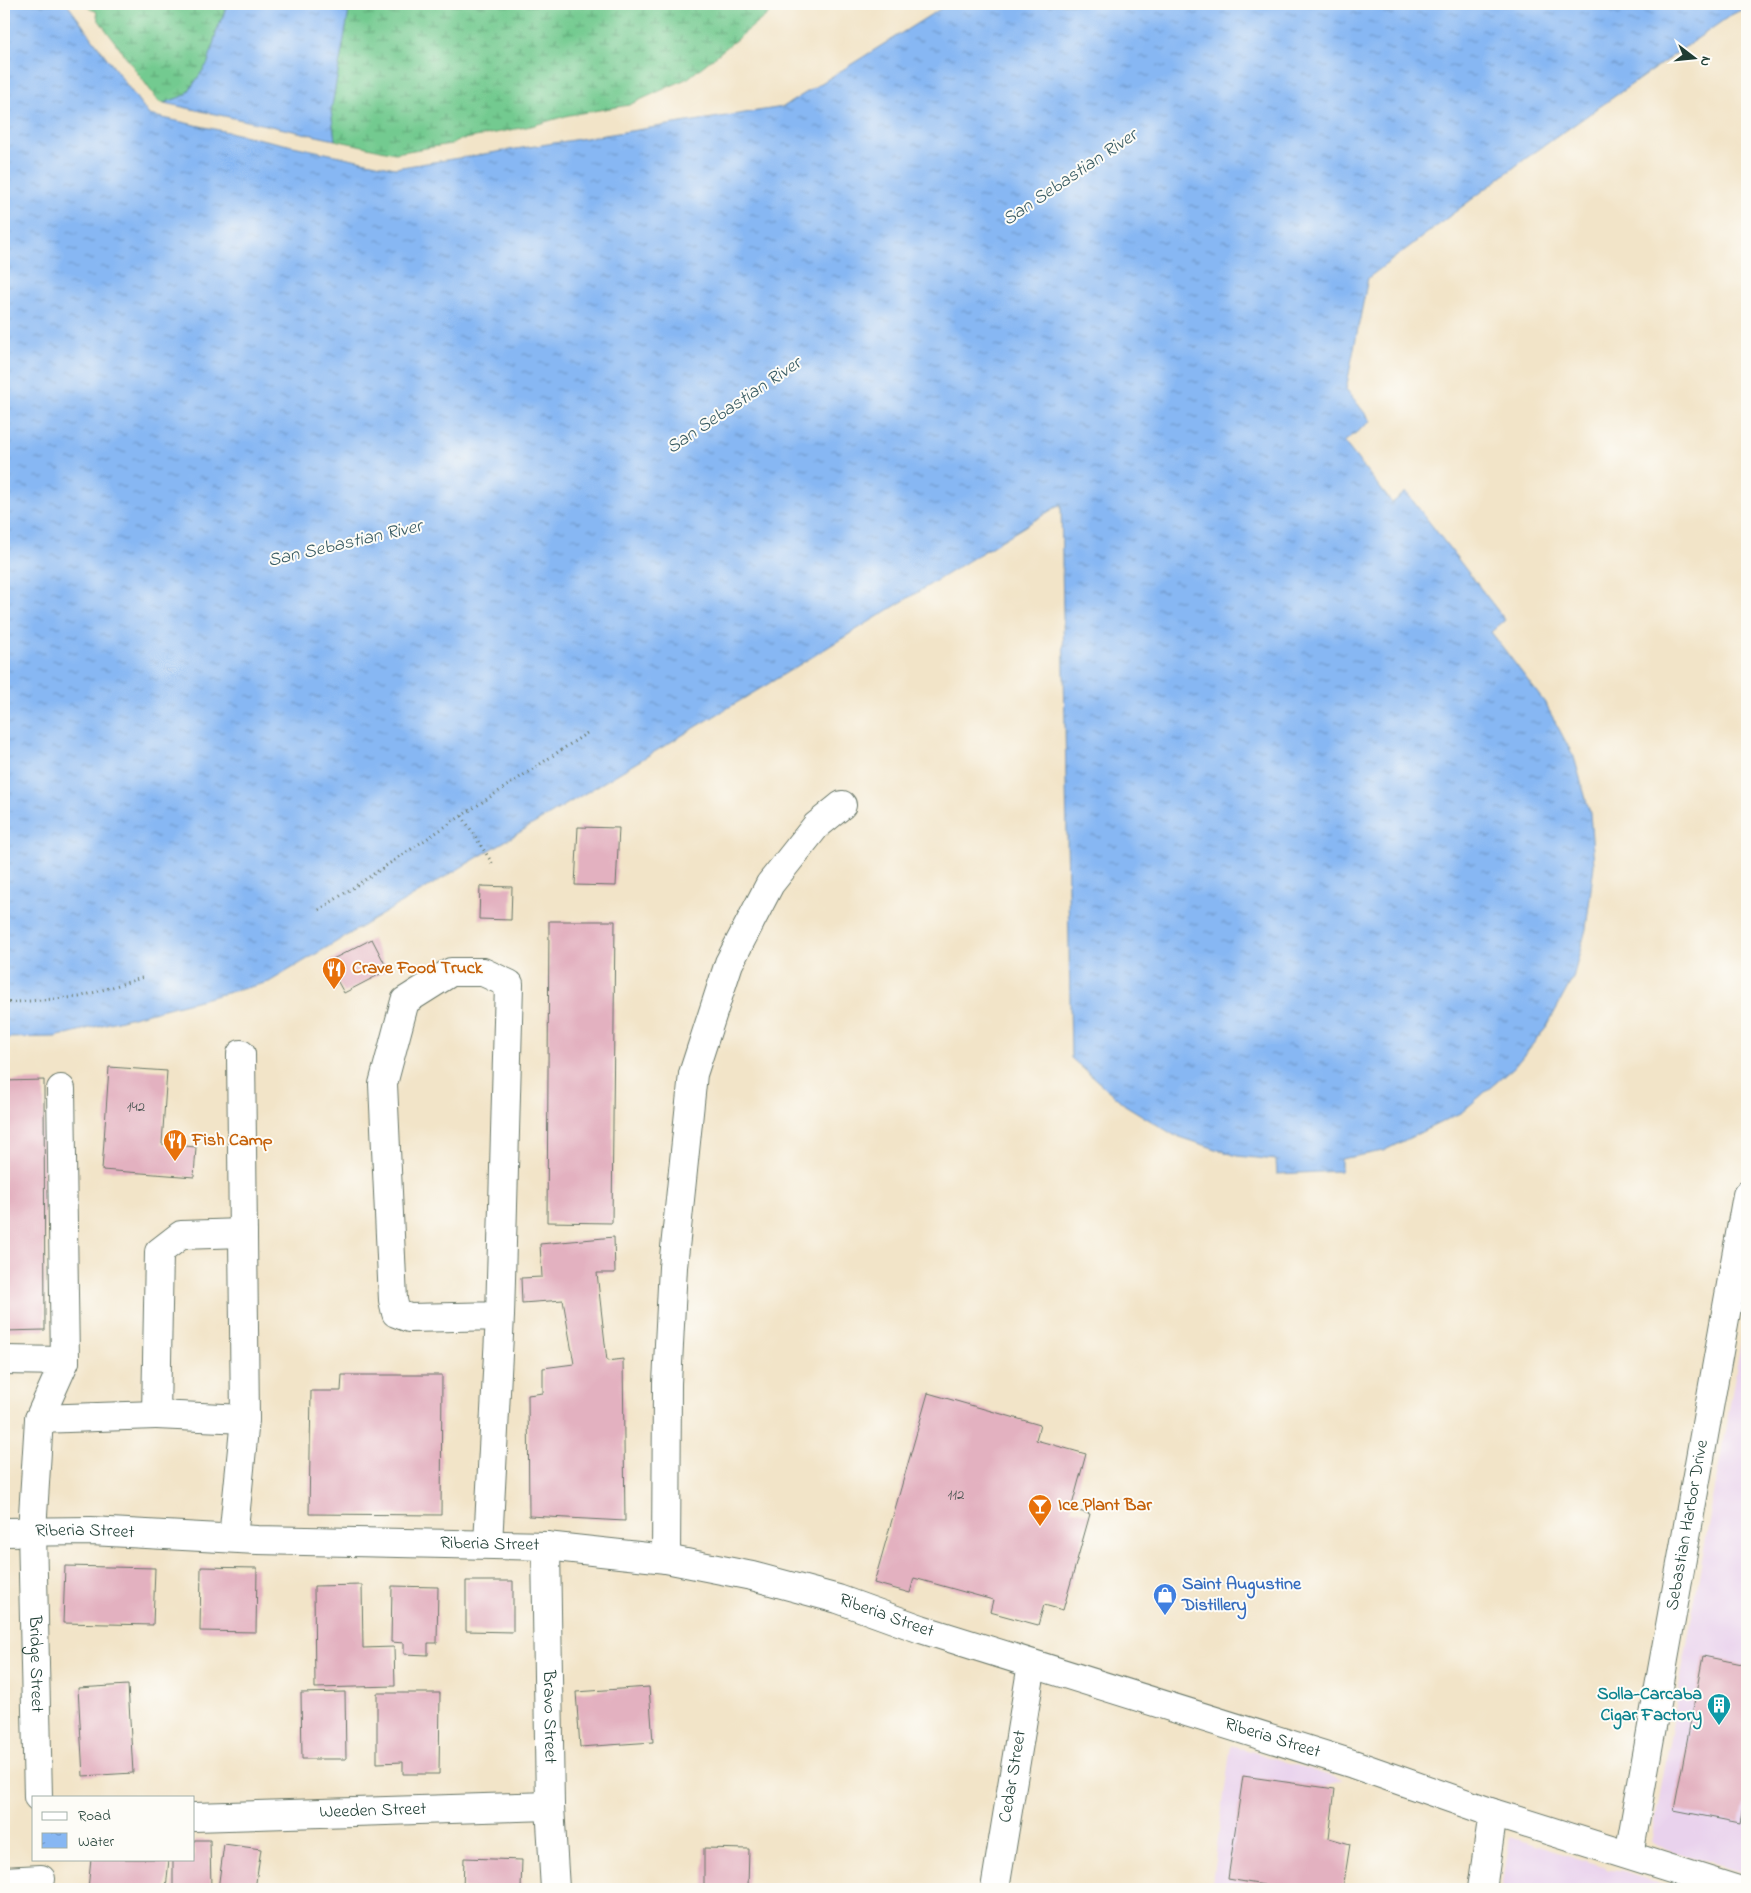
<svg xmlns="http://www.w3.org/2000/svg" width="1751" height="1893" viewBox="0 0 1751 1893" font-family="'Indie Flower',sans-serif">
<style>
.built{fill:#e9d2ed}
.wetland{fill:url(#wetland-marsh);stroke:#498462}
.water{fill:url(#water-ripples);stroke:#537a94}
.building{fill:#e3b1c0}
.lines{fill:none;stroke-linecap:round;stroke-linejoin:round}
.minor-casing{stroke:#697768;stroke-width:30}
.path{stroke:#697768;stroke-width:3;stroke-dasharray:1 4;stroke-linecap:butt}
.minor{stroke:#fff;stroke-width:28}
.labels{text-anchor:middle;dominant-baseline:central;stroke-width:4;stroke-linejoin:round;paint-order:stroke}
.number-label{font-size:15px;fill:#505a57}
.food-label{font-size:18px;font-weight:bold;fill:#c56008;stroke:#fdfcf7;text-anchor:start}
.street-label{font-size:18px;fill:#1f3d34;stroke:#fdfcf7}
.shop-label{font-size:18px;font-weight:bold;fill:#366cbe;stroke:#fdfcf7;text-anchor:start}
.culture-label{font-size:18px;font-weight:bold;fill:#0d838f;stroke:#fdfcf7;text-anchor:end}
.water-label{font-size:19px;font-style:italic;fill:#395c64;stroke:#fdfcf7}
</style>
<defs>
<pattern id="wetland-marsh" width="20" height="14" patternUnits="userSpaceOnUse" patternTransform="scale(1.25)"><rect width="20" height="14" fill="#73ca90"/><path d="M1 5h8M5 5V1M11 12h8M15 12V8" fill="none" stroke="#5ea576"/></pattern>
<pattern id="water-ripples" width="26" height="14" patternUnits="userSpaceOnUse" patternTransform="scale(1.25)"><rect width="26" height="14" fill="#87b7f3"/><path d="M2 4q2-2 4 0t4 0M15 11q2-2 4 0t4 0" fill="none" stroke="#6e96c6"/></pattern>
</defs>
<rect width="100%" height="100%" fill="#fdfcf7"/>
<filter id="ink" filterUnits="userSpaceOnUse"><feTurbulence type="fractalNoise" baseFrequency=".02" numOctaves="2"/><feDisplacementMap in="SourceGraphic" scale="10" xChannelSelector="R" yChannelSelector="G"/><feConvolveMatrix kernelMatrix="1 2 1 2 8 2 1 2 1" color-interpolation-filters="sRGB"/></filter>
<filter id="wash" filterUnits="userSpaceOnUse"><feTurbulence type="fractalNoise" baseFrequency=".0096" numOctaves="4" result="noise"/><feDisplacementMap in="SourceGraphic" scale="20" xChannelSelector="R" yChannelSelector="G"/><feGaussianBlur stdDeviation="1.12" result="paint"/><feColorMatrix in="noise" values="0 0 0 0 0 0 0 0 0 0 0 0 0 0 0 0 0 1.4 0 .05"/><feComposite in="paint" operator="in"/></filter>
<g filter="url(#wash)">
<rect width="100%" height="100%" fill="#f2e4c8"/>
<path class="built" d="M1747,1309V1874L1651,1844Z
M1231,1745L1343,1780L1318,1791L1331,1855L1325,1889H1211Z
M1510,1837L1606,1867V1869L1624,1872L1677,1889H1502Z"/>
<path class="wetland" d="M86,4H228L217,30L208,63L186,95L164,103L159,102L98,19L96,11L90,9Z
M354,4H786L767,15L688,78L629,105L569,115L531,126L460,140L451,144L395,153L335,140L331,111L349,11Z"/>
<path class="water" d="M4,4H67L149,115L395,168L783,107L948,4H1747V7L1731,15L1525,159L1368,278L1346,389L1371,421L1344,442L1392,503L1406,492L1505,620L1491,632L1545,703L1574,757L1590,813L1594,865L1586,929L1573,978L1546,1028L1514,1067L1462,1112L1383,1151L1341,1159V1171L1277,1174L1276,1160L1237,1156L1174,1135L1125,1105L1071,1058L1061,504L768,684L269,982L55,1037L4,1038Z
M228,4H354L349,11L331,111L335,140L164,103L186,95L208,63L217,30Z"/>
<g id="blocks">
<path class="building" d="M578,827L619,828L616,886L575,885Z
M480,886L512,887L511,920L479,919Z
M549,921H615L612,1223L547,1222Z
M372,939L388,970L344,993L327,962Z
M109,1067L167,1071L162,1144L196,1147L194,1177L102,1170Z
M44,1080L45,1330L4,1331V1081Z
M614,1237L615,1273H597L607,1361L623,1359L625,1521L529,1516L528,1395L543,1393V1368L574,1364L563,1300L522,1303L521,1278L542,1277L540,1244Z
M342,1375H442L441,1515L309,1514L311,1391H341Z
M928,1393L1040,1425L1036,1440L1086,1454L1071,1509L1090,1514L1063,1610L1044,1605L1038,1625L990,1612L993,1600L914,1578L910,1593L874,1583Z
M65,1566L155,1568L153,1625L63,1623Z
M201,1567L257,1568L256,1632L200,1631Z
M466,1581H513V1632L466,1631Z
M362,1585L363,1648L394,1647L395,1686L315,1688L314,1586Z
M392,1586L438,1587L437,1643H428V1655L404,1654V1643L391,1642Z
M1703,1656L1747,1665V1788L1740,1823L1674,1810Z
M128,1685L133,1773L83,1776L78,1688Z
M649,1687L653,1742L580,1747L576,1692Z
M345,1692L346,1759H302L301,1693Z
M377,1693H440L439,1774H403V1762L377,1763Z
M1243,1776L1335,1789L1329,1838L1350,1844L1343,1889H1263L1264,1885L1228,1879Z
M194,1840H210L211,1889H173V1859H194Z
M224,1844L261,1849L255,1889H218Z
M704,1848L749,1849L748,1888H704Z
M464,1858L522,1860L521,1889H463Z
M91,1859H169L166,1889H88Z"/>
</g>
</g>
<g filter="url(#ink)">
<use href="#blocks" fill-opacity="0" stroke="#697768" stroke-width="1"/>
<g class="lines">
<g class="minor-casing">
<g id="minor">
<path d="M61,1089L65,1361"/>
<path d="M243,1233L181,1235L159,1252L156,1415L245,1419"/>
<path id="s1" d="M4,1360L65,1361L39,1419L32,1531L38,1797"/>
<path d="M39,1419L156,1415"/>
<path id="s2" d="M4,1532L91,1531L257,1540L546,1546L666,1559L752,1576L838,1599L921,1629L1353,1764L1493,1813L1735,1889"/>
<path d="M233,1538L245,1419L241,1054"/>
<path d="M488,1544L500,1316L509,984L483,972H451L405,1001L383,1084L393,1300L396,1313L409,1318L500,1316"/>
<path id="s3" d="M546,1546L550,1806L555,1889"/>
<path d="M666,1559L667,1383L673,1267L693,1074L729,963L770,884L816,826L842,805"/>
<path id="s4" d="M194,1817L550,1806"/>
<path id="s5" d="M1629,1855L1747,1195"/>
<path d="M4,1881L41,1879"/>
<path id="s6" d="M995,1889L1032,1664"/>
<path d="M1482,1889L1493,1813"/>
</g>
</g>
<path class="path" d="M462,816L494,866
M319,910L590,731
M4,1003L79,997L145,977"/>
<use href="#minor" class="minor"/>
</g>
</g>
<defs>
<g id="restaurant-pin" transform="scale(1.25)"><path d="M0 17L-7.5 6A9.5 9.5 0 1 1 7.5 6Z" fill="#e8710a" stroke="#fdfcf7"/><path d="M-5-6h1v4h1v-4h1v4h1v-4h1v5L-1.5 .5V6h-2V.5L-5-1ZM5-6V6H3V1.5H1.5Q1.5-4 5-6Z" fill="#fff"/></g>
<g id="bar-pin" transform="scale(1.25)"><path d="M0 17L-7.5 6A9.5 9.5 0 1 1 7.5 6Z" fill="#e8710a" stroke="#fdfcf7"/><path d="M-6-5H6L.8 .8V4.5H3.5V6h-7V4.5H-.8V.8Z" fill="#fff"/></g>
<g id="shop-pin" transform="scale(1.25)"><path d="M0 17L-7.5 6A9.5 9.5 0 1 1 7.5 6Z" fill="#3f7fe0" stroke="#fdfcf7"/><path d="M-5-2.5h2.3a2.7 3.5 0 0 1 5.4 0H5L5.5 6h-11ZM-1.5-2.5h3a1.5 2.3 0 0 0-3 0Z" fill="#fff"/></g>
<g id="building-pin" transform="scale(1.25)"><path d="M0 17L-7.5 6A9.5 9.5 0 1 1 7.5 6Z" fill="#0f9aa8" stroke="#fdfcf7"/><path d="M-4-6H4V6H1V3H-1V6H-4ZM-2.5-4.3h1.7v1.8h-1.7ZM.8-4.3h1.7v1.8H.8ZM-2.5-1h1.7V.8h-1.7ZM.8-1h1.7V.8H.8Z" fill="#fff"/></g>
</defs>
<g fill-rule="evenodd">
<use href="#restaurant-pin" x="334" y="969"/>
<use href="#restaurant-pin" x="175" y="1141"/>
<use href="#bar-pin" x="1040" y="1506"/>
<use href="#shop-pin" x="1165" y="1595"/>
<use href="#building-pin" x="1719" y="1705"/>
</g>
<g class="labels">
<g class="number-label">
<text x="136" y="1107">142</text>
<text x="956" y="1495">112</text>
</g>
<g class="food-label">
<text x="352" y="969">Crave Food Truck</text>
<text x="192" y="1141">Fish Camp</text>
<text x="1058" y="1506">Ice Plant Bar</text>
</g>
<g class="street-label">
<text stroke="none"><textPath href="#s5" startOffset="335">Sebastian Harbor Drive</textPath></text>
<text stroke="none"><textPath href="#s2" startOffset="81">Riberia Street</textPath></text>
<text stroke="none"><textPath href="#s2" startOffset="486">Riberia Street</textPath></text>
<text stroke="none"><textPath href="#s2" startOffset="891">Riberia Street</textPath></text>
<text stroke="none"><textPath href="#s1" startOffset="370">Bridge Street</textPath></text>
<text stroke="none"><textPath href="#s3" startOffset="171">Bravo Street</textPath></text>
<text stroke="none"><textPath href="#s2" startOffset="1296">Riberia Street</textPath></text>
<text stroke="none"><textPath href="#s6" startOffset="114">Cedar Street</textPath></text>
<text stroke="none"><textPath href="#s4" startOffset="179">Weeden Street</textPath></text>
</g>
<g class="shop-label">
<text x="1182" y="1585">Saint Augustine<tspan x="1182" dy="21">Distillery</tspan></text>
</g>
<g class="culture-label">
<text x="1702" y="1695">Solla-Carcaba<tspan x="1702" dy="21">Cigar Factory</tspan></text>
</g>
<g class="water-label">
<text transform="translate(1070 178) rotate(-34)">San Sebastian River</text>
<text transform="translate(734 406) rotate(-34)">San Sebastian River</text>
<text transform="translate(345 544) rotate(-13)">San Sebastian River</text>
</g>
</g>
<rect width="1751" height="1893" fill="none" stroke="#fdfcf7" stroke-width="20"/>
<rect x="32" y="1796" width="162" height="65" fill="#fdfcf7" stroke="#a4b0a9"/>
<rect x="42" y="1812" width="25" height="8" fill="#ffffff" stroke="#a4b0a9"/>
<text x="78" y="1820" font-size="15" fill="#1f3d34">Road</text>
<rect x="42" y="1833" width="25" height="15" fill="url(#water-ripples)" stroke="#a4b0a9"/>
<text x="78" y="1846" font-size="15" fill="#1f3d34">Water</text>
<g transform="translate(1694 58) rotate(106)" stroke="#fdfcf7" stroke-width="4" paint-order="stroke">
<path d="M0-4L9 19L0 12L-9 19Z" fill="#1f3d34"/>
<text y="-8" font-size="14" font-weight="bold" text-anchor="middle" fill="#1f3d34">N</text>
</g>
</svg>
